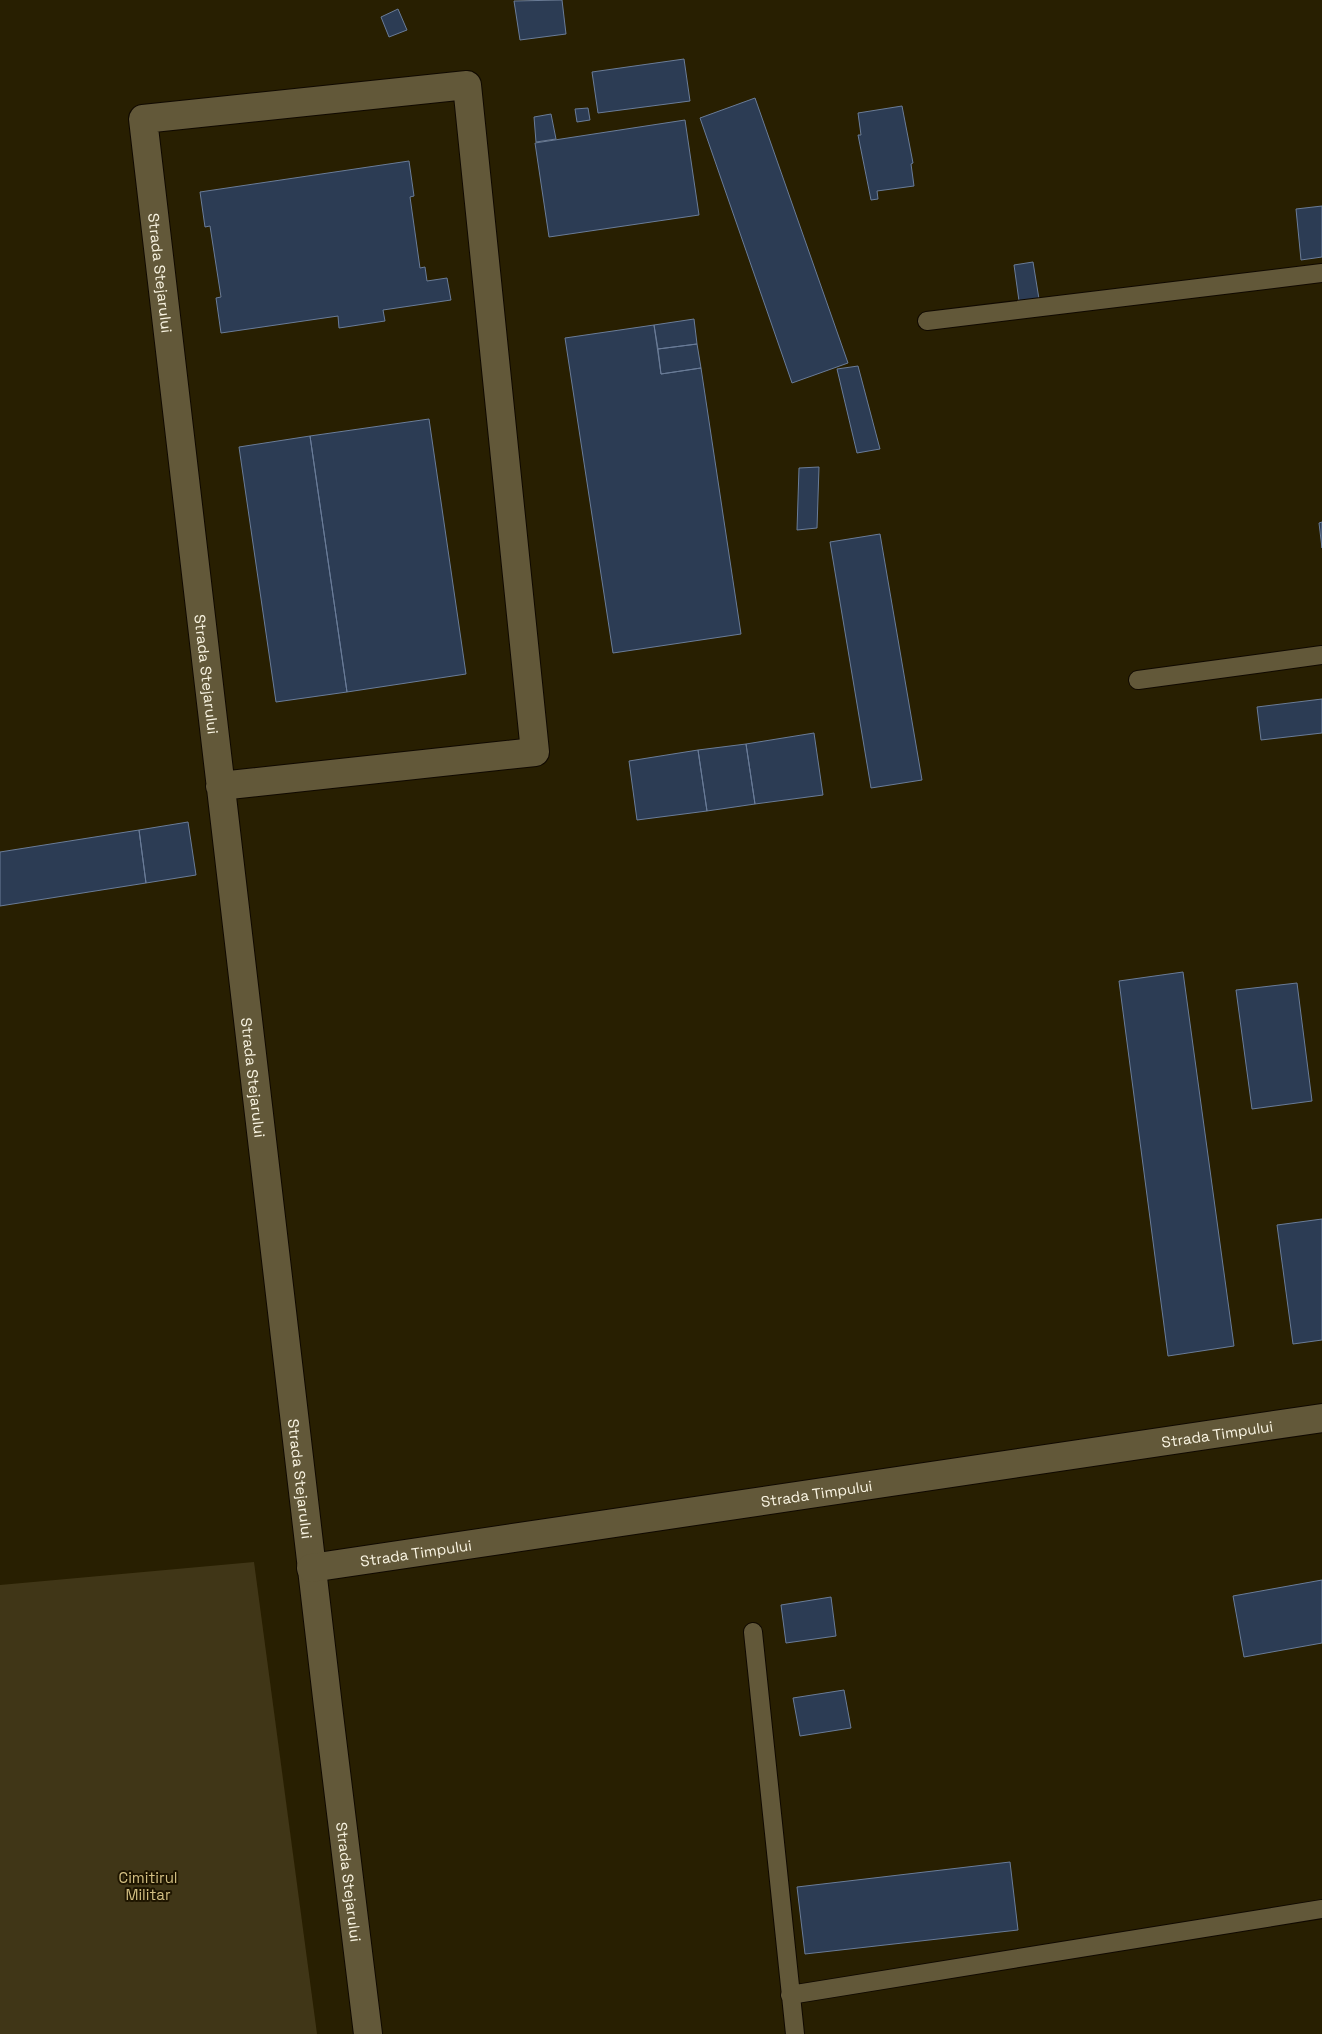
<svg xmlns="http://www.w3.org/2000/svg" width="1322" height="2034" viewBox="0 0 1322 2034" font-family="'Space Grotesk',sans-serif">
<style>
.green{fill:#403617}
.building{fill:#2c3c54;stroke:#6a7c98}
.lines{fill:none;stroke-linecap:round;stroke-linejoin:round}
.lane-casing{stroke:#100900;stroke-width:20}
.street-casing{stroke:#100900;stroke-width:30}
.lane{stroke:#625839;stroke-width:18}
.street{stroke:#625839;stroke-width:28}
.labels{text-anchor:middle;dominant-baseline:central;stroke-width:4;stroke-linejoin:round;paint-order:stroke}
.street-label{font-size:15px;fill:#f9f4e2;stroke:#1f1600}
.park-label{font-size:15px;fill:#d3bf82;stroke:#1f1600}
</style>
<rect width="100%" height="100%" fill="#281f01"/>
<path class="green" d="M254,1562L317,2034H0V1585Z"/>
<path class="building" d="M562,0L566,34L520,40L514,1Z
M398,9L407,30L389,37L381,17Z
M684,59L690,101L598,113L592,72Z
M755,98L848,363L792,383L700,118Z
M902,106L913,163L911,164L914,186L877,191L878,199L871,200L858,135H861L858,113Z
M588,108L590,120L577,122L575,109Z
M551,114L556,139L536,142L534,117Z
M685,120L699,215L549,237L535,143Z
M409,161L414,196L410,197L420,268L425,267L427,281L447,278L451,300L383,310L385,321L339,328L338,316L221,333L216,298L221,297L210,226L205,227L200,192Z
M1322,206V257L1301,260L1296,209Z
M1033,262L1039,299L1019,301L1014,265Z
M694,319L697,344L658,349L654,325Z
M654,325L661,374L701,368L741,634L613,653L565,338Z
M697,344L701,368L661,374L658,349Z
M858,366L880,449L857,453L837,369Z
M429,419L466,674L347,692L310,436Z
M310,436L347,692L276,702L239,447Z
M819,467L817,528L797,530L799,468Z
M1322,522V548L1319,523Z
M880,534L922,780L871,788L830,542Z
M1322,699V733L1261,740L1257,707Z
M814,733L823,795L755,804L746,744Z
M746,744L755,804L707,811L698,750Z
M698,750L707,811L637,820L629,761Z
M188,822L196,875L146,883L139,830Z
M139,830L146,883L0,906V852Z
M1183,972L1234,1346L1168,1356L1119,981Z
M1297,983L1312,1101L1252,1109L1236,990Z
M1322,1219V1340L1293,1344L1277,1225Z
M1322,1580V1643L1244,1657L1233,1596Z
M831,1597L836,1636L786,1643L781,1605Z
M844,1690L851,1728L800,1736L793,1698Z
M1010,1862L1018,1930L805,1954L797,1887Z"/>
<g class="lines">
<g class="lane-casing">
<path id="lane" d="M927,321L1322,273
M1138,680L1322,655
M753,1632L795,2034
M790,1995L1322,1909"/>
</g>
<g class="street-casing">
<g id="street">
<path id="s1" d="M220,786L535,752L467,85L143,119C217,757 289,1396 368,2034"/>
<path id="s2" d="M311,1568L1322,1418"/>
</g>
</g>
<use href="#lane" class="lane"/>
<use href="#street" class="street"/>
</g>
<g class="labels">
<g class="street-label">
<text stroke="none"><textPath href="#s1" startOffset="1468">Strada Stejarului</textPath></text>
<text stroke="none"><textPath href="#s1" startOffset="1872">Strada Stejarului</textPath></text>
<text stroke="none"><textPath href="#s1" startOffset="2278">Strada Stejarului</textPath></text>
<text stroke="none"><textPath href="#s2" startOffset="916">Strada Timpului</textPath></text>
<text stroke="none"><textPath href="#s1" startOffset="2682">Strada Stejarului</textPath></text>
<text stroke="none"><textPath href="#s2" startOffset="511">Strada Timpului</textPath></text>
<text stroke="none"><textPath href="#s2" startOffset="106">Strada Timpului</textPath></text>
<text stroke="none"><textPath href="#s1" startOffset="3088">Strada Stejarului</textPath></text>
</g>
<g class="park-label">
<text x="148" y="1877">Cimitirul<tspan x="148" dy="17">Militar</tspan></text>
</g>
</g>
</svg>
